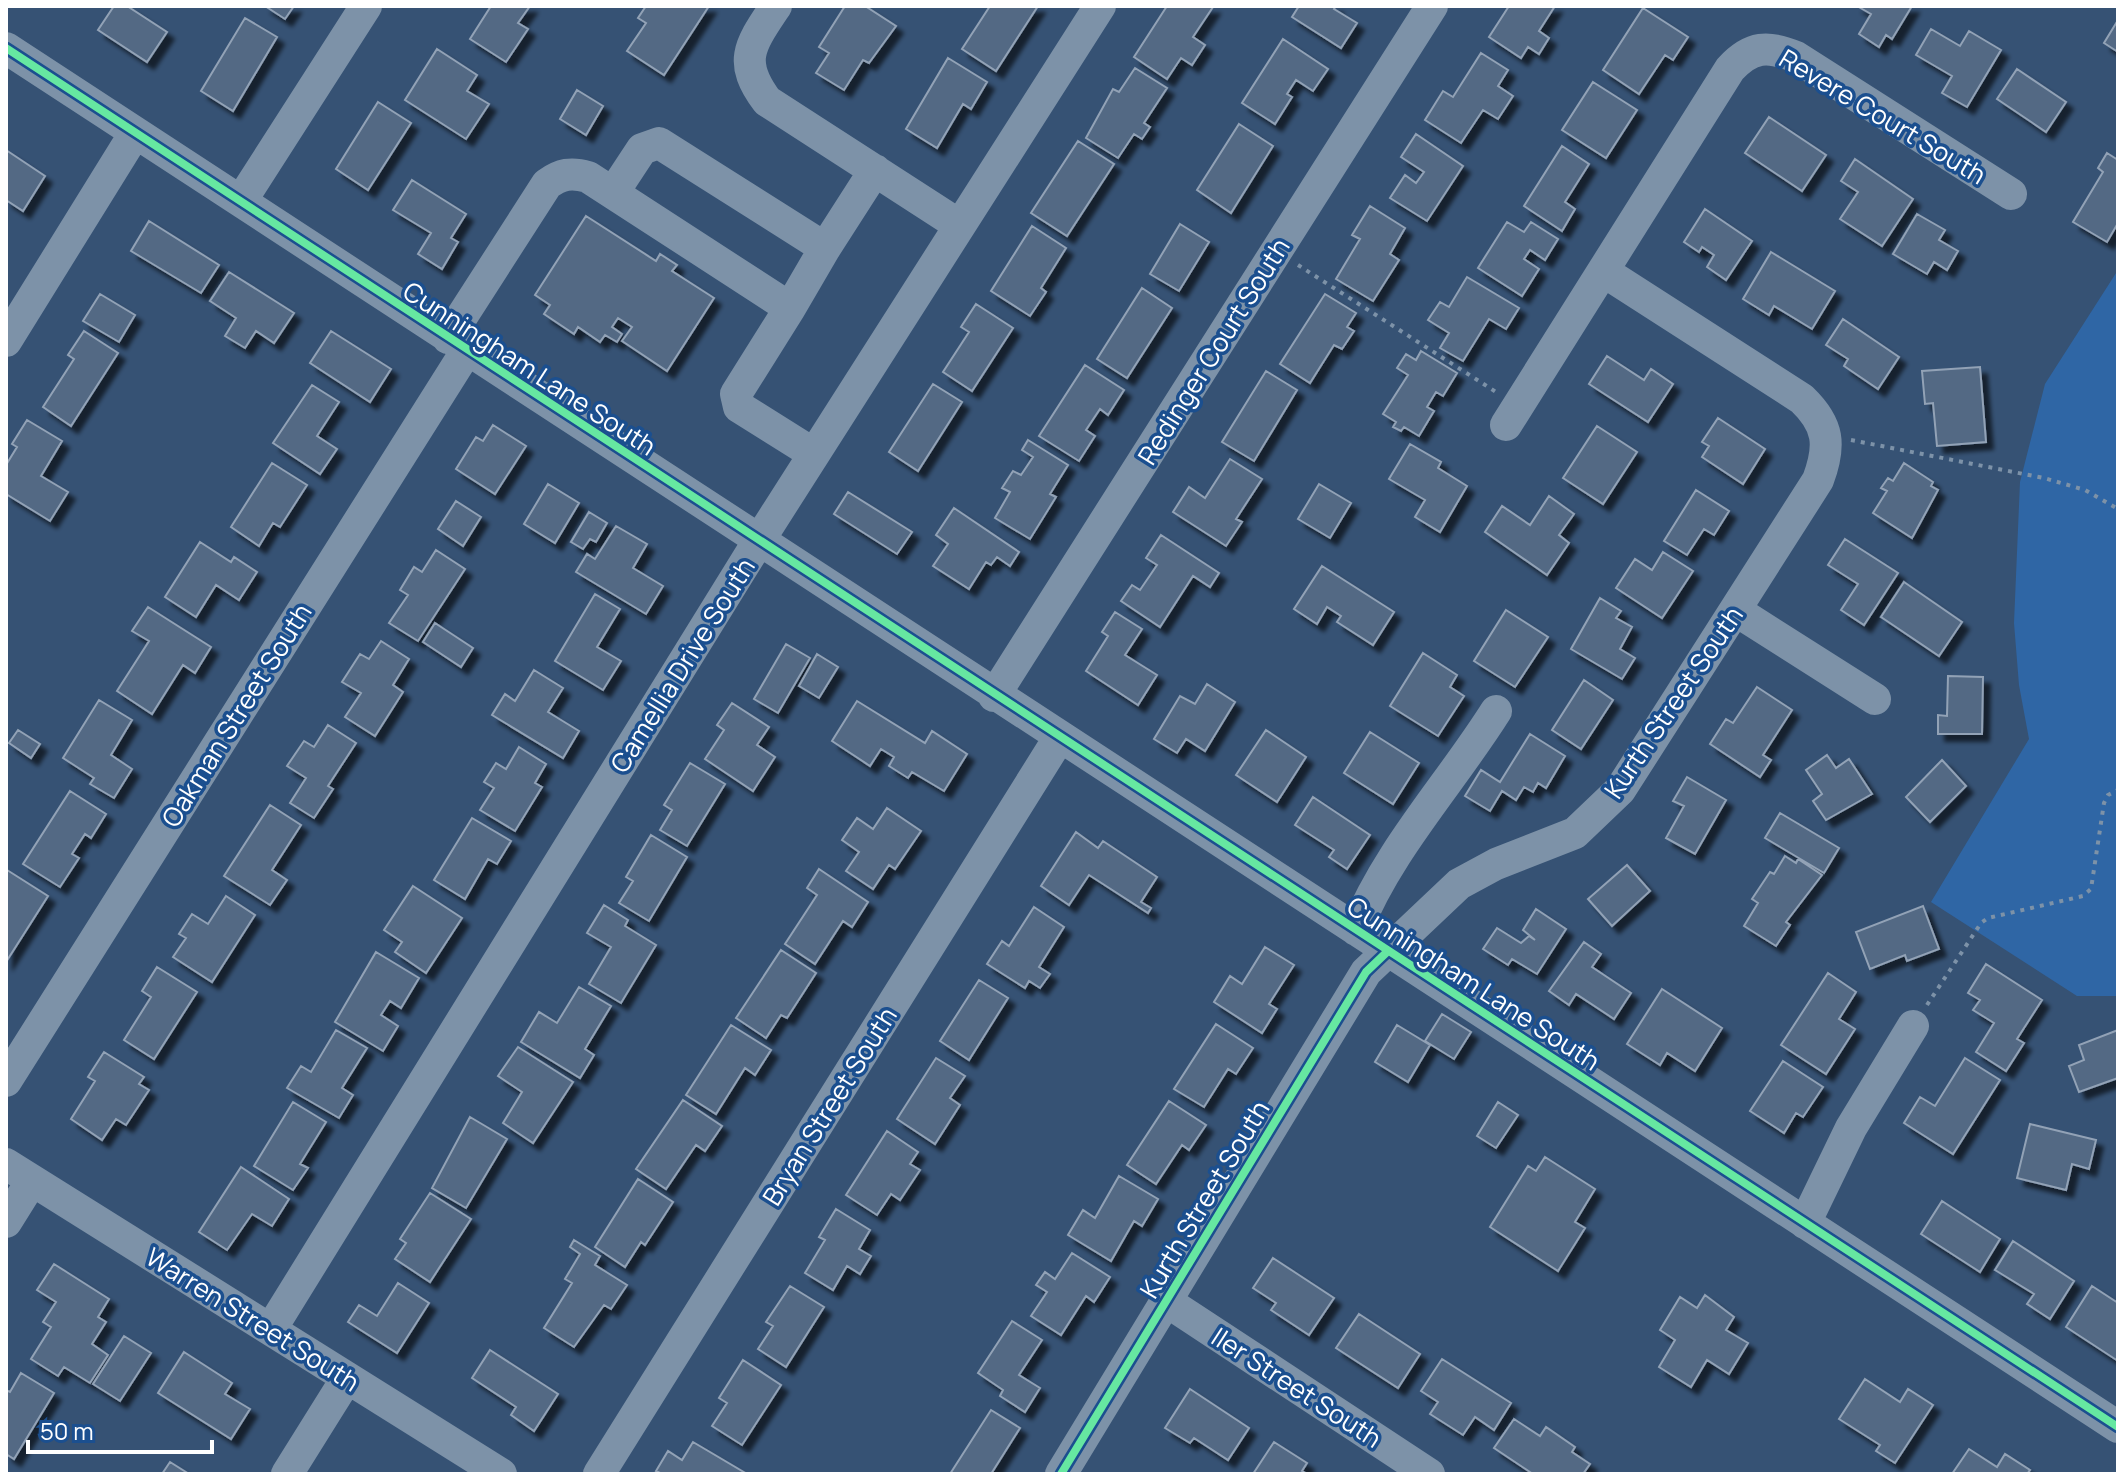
<svg xmlns="http://www.w3.org/2000/svg" width="2124" height="1480" viewBox="0 0 2124 1480" font-family="Manrope,sans-serif">
<style>
.green{fill:#2f66a5}
.building{fill:#526984;stroke:#92a2b6;stroke-width:2;filter:url(#shadow)}
.lines{fill:none;stroke-linecap:round;stroke-linejoin:round}
.path{stroke:#7d92a8;stroke-width:4;stroke-dasharray:4 6;stroke-linecap:butt}
.minor{stroke:#7d92a8;stroke-width:32}
.cycleway-casing{stroke:#1b4f8f;stroke-width:13}
.cycleway{stroke:#66e7a1;stroke-width:8}
.labels{text-anchor:middle;dominant-baseline:central;stroke-width:7;stroke-linejoin:round;paint-order:stroke}
.street-label{font-size:26px;fill:#fff;stroke:#1b4f8f}
</style>
<defs>
<filter id="shadow"><feDropShadow dx="7" dy="7" stdDeviation="2" flood-color="#0009"/></filter>
</defs>
<rect width="100%" height="100%" fill="#365274"/>
<path class="green" d="M2118,270V996H2077L1931,902L2029,739L2019,685L2014,623L2020,482L2045,384Z"/>
<path class="building" d="M114,6H127L167,32L147,62L98,30Z
M265,6H294L285,19Z
M491,6H530L518,23L528,29L506,62L470,39Z
M646,6H709L664,75L627,51L646,23L638,18Z
M845,6H865L896,26L869,63L863,60L844,90L816,73L829,53L819,47Z
M990,6H1038L996,71L962,49Z
M1167,6L1213,7L1193,37L1205,45L1192,65L1181,58L1167,79L1134,57Z
M1299,6H1336L1334,9L1357,23L1341,48L1292,17Z
M1509,6H1555L1539,31L1549,38L1539,54L1528,47L1521,58L1489,37Z
M1857,6H1912L1892,39L1886,35L1879,47L1859,34L1871,14Z
M1643,8L1688,37L1673,60L1665,55L1639,94L1603,70Z
M245,18L277,37L233,111L201,91Z
M2118,20V52L2104,43Z
M1931,29L1960,46L1969,31L2001,50L1967,107L1942,93L1952,76L1916,55Z
M1283,39L1328,69L1313,91L1296,80L1287,94L1292,97L1275,124L1242,103Z
M437,49L477,75L467,91L489,104L466,139L405,100Z
M1481,53L1508,70L1498,86L1513,96L1498,119L1483,110L1461,143L1425,120L1443,91L1453,97Z
M948,58L987,82L971,109L963,104L937,148L906,129Z
M1135,68L1167,88L1144,123L1150,127L1142,139L1134,134L1118,158L1086,138L1113,89L1119,92Z
M2017,69L2066,102L2046,132L1997,99Z
M1593,82L1637,110L1606,158L1562,130Z
M577,90L603,106L586,135L560,119Z
M378,102L411,123L368,190L336,169Z
M1769,117L1826,155L1802,191L1745,153Z
M1239,124L1273,146L1231,213L1197,190Z
M1416,134L1463,166L1427,221L1390,198L1405,175L1416,183L1424,172L1401,157Z
M1078,141L1114,164L1067,236L1031,213Z
M1562,146L1589,164L1565,202L1575,209L1562,231L1524,206Z
M6,150L45,176L23,211L6,200Z
M2107,153L2118,160V223L2107,242L2073,222L2103,172L2098,168Z
M1855,159L1913,199L1882,246L1840,219L1858,192L1841,181Z
M412,180L466,214L451,238L458,242L442,269L418,254L431,233L393,210Z
M1370,206L1405,228L1390,254L1399,260L1373,301L1336,279L1360,239L1352,235Z
M1705,209L1752,241L1726,280L1707,267L1714,255L1702,247L1699,252L1684,242Z
M1917,214L1945,230L1939,240L1958,251L1947,270L1934,262L1927,274L1893,254Z
M586,216L656,261L660,254L677,265L672,271L714,298L667,371L622,341L632,327L618,318L612,327L622,334L617,342L605,335L600,342L578,327L574,334L544,314L550,305L535,295Z
M149,221L219,265L201,293L131,251Z
M1507,222L1524,232L1531,222L1558,239L1545,260L1530,250L1524,259L1539,269L1522,296L1478,268Z
M1180,224L1209,242L1179,291L1150,274Z
M1032,226L1066,248L1041,288L1046,292L1030,316L991,291Z
M1771,252L1835,291L1812,329L1774,306L1769,315L1743,299Z
M229,272L294,313L274,343L256,331L245,348L225,336L236,318L210,301Z
M1467,277L1519,308L1506,329L1489,319L1463,361L1440,348L1449,333L1428,320L1440,302L1449,307Z
M1142,288L1172,308L1127,378L1097,359Z
M100,294L135,315L119,342L83,321Z
M1325,294L1356,313L1347,327L1354,331L1342,349L1334,345L1310,383L1280,364Z
M976,304L1013,328L972,391L943,372L969,332L961,327Z
M1843,319L1899,357L1878,389L1844,366L1848,359L1826,345Z
M84,331L118,353L71,426L43,407L74,359L68,355Z
M331,331L391,369L370,402L310,363Z
M1421,351L1457,373L1443,396L1436,392L1427,407L1434,411L1419,436L1404,427L1401,431L1393,427L1396,422L1383,414L1408,375L1397,368L1406,354L1416,360Z
M1607,356L1644,380L1651,369L1673,384L1648,422L1589,384Z
M1085,365L1124,390L1108,415L1100,409L1086,430L1095,436L1079,461L1039,436Z
M1980,367L1986,442L1937,446L1933,403L1925,404L1922,371Z
M1266,371L1297,390L1254,461L1222,442Z
M933,384L962,402L918,471L889,452Z
M312,385L339,402L317,436L337,449L320,474L273,443Z
M1718,418L1765,449L1743,484L1702,457L1709,446L1702,442Z
M27,420L62,441L41,476L68,492L50,521L6,494V465L17,447L12,444Z
M493,425L526,446L495,494L456,469L476,437L483,441Z
M1597,426L1637,452L1603,504L1563,478Z
M1028,440L1068,465L1050,494L1056,497L1030,539L995,518L1010,492L1002,488L1013,471L1021,475L1033,457L1022,450Z
M1410,444L1441,462L1438,468L1467,486L1440,532L1415,517L1425,500L1389,479Z
M1230,459L1262,479L1236,519L1242,522L1226,546L1173,512L1189,487L1205,498Z
M272,463L307,485L280,527L273,523L259,546L231,527Z
M1904,463L1933,482L1931,486L1938,490L1912,538L1873,513L1887,491L1881,488L1888,478L1893,481Z
M548,484L579,503L555,543L524,524Z
M1319,484L1351,503L1330,538L1298,519Z
M1696,490L1729,511L1714,535L1704,529L1687,555L1664,541Z
M848,492L912,532L897,554L834,514Z
M1549,496L1574,514L1559,535L1569,543L1547,575L1485,532L1502,506L1530,525Z
M456,501L481,517L463,546L438,529Z
M954,508L1019,552L1010,566L997,557L991,565L986,562L969,589L933,566L948,544L936,535Z
M589,512L607,523L596,542L590,539L583,549L571,542Z
M616,526L647,544L633,568L663,586L646,614L576,572L587,554L595,559Z
M1161,535L1219,573L1210,587L1193,576L1160,627L1121,601L1132,585L1140,590L1157,565L1146,558Z
M1845,539L1898,573L1864,625L1841,610L1858,584L1828,565Z
M200,542L231,562L234,557L257,572L239,600L216,585L196,617L165,597Z
M436,550L465,569L418,641L389,623L408,595L400,590L414,567L422,572Z
M1663,552L1693,571L1662,618L1616,588L1635,559L1652,570Z
M1322,566L1394,612L1373,645L1337,622L1341,616L1327,607L1317,624L1294,609Z
M1904,582L1962,622L1939,656L1881,617Z
M595,594L620,609L597,647L621,661L603,690L555,661Z
M1600,598L1621,611L1616,618L1632,627L1620,649L1635,658L1622,679L1571,649Z
M148,607L211,647L195,673L183,665L152,714L117,691L149,641L132,631Z
M1506,610L1548,637L1515,687L1474,661Z
M1115,612L1142,629L1125,655L1157,675L1138,705L1086,671L1108,636L1102,632Z
M435,623L473,648L461,667L423,642Z
M381,641L409,659L393,685L403,692L375,736L345,717L361,693L342,682L360,654L369,659Z
M786,644L810,658L778,713L754,699Z
M1423,653L1457,675L1450,687L1464,696L1438,736L1390,706Z
M817,654L838,667L819,698L799,686Z
M534,670L563,688L548,712L579,731L563,758L492,715L505,694L515,701Z
M1948,676L1983,677L1982,734H1938V715L1947,716Z
M1584,680L1613,700L1581,749L1552,730Z
M1207,684L1235,702L1205,751L1186,739L1177,753L1154,739L1180,696L1195,704Z
M1757,687L1792,710L1763,755L1771,760L1760,777L1710,744L1726,719L1733,723Z
M99,700L132,720L111,755L132,769L114,798L90,784L94,778L63,758Z
M857,701L925,743L932,731L967,754L944,791L912,772L908,778L889,766L894,757L881,749L870,766L832,741Z
M732,703L769,727L757,745L775,757L753,791L705,759L724,730L717,725Z
M328,725L356,743L328,786L333,789L314,818L290,803L306,778L287,766L304,741L314,747Z
M18,730L40,744L31,758L9,743Z
M1266,730L1306,757L1277,802L1236,775Z
M1370,732L1419,763L1393,804L1344,773Z
M1530,734L1565,756L1546,788L1538,783L1533,792L1524,787L1516,800L1502,791L1490,811L1465,796L1481,770L1500,782Z
M519,747L546,764L535,783L542,787L515,831L480,810L494,788L484,782L496,763L506,769Z
M1827,755L1836,768L1849,759L1872,794L1826,820L1813,801L1822,794L1806,770Z
M1942,760L1966,786L1930,822L1906,797Z
M690,763L725,784L687,846L660,830L672,810L664,805Z
M1687,777L1726,800L1695,854L1666,838L1684,806L1673,801Z
M70,791L106,814L91,838L85,834L72,854L79,858L60,887L23,864Z
M1313,797L1370,835L1347,869L1329,857L1334,850L1295,825Z
M270,805L301,825L272,870L287,880L270,905L224,876Z
M887,808L921,831L895,869L889,865L873,889L846,871L859,852L842,840L857,818L873,829Z
M1780,813L1839,848L1824,873L1765,838Z
M472,818L511,841L497,864L488,859L465,899L434,880Z
M1076,832L1098,848L1103,841L1157,877L1141,902L1151,908L1148,913L1089,875L1069,905L1041,886Z
M651,835L687,857L649,921L619,903L633,881L626,877Z
M1785,856L1796,863L1798,859L1822,875L1786,922L1790,925L1776,946L1744,926L1758,903L1752,899L1770,872L1774,874Z
M1627,865L1650,891L1612,926L1588,899Z
M819,869L868,902L852,927L843,921L815,964L785,944L817,895L807,888Z
M7,870L48,896L6,962V872Z
M413,886L462,918L426,973L395,952L402,942L384,930Z
M226,896L255,915L212,982L173,957L186,938L179,934L192,914L208,924Z
M604,905L628,920L625,926L656,945L621,1003L589,984L611,947L587,933Z
M1923,906L1939,949L1907,961L1905,955L1870,969L1856,932Z
M1034,907L1064,927L1039,967L1050,974L1040,988L1029,981L1025,988L987,964L1002,941L1009,946Z
M1536,909L1566,929L1537,974L1512,959L1508,965L1483,949L1497,928L1521,943L1529,936L1535,940L1523,930Z
M1584,942L1601,954L1592,967L1631,993L1614,1019L1576,994L1569,1005L1549,991Z
M1265,947L1294,965L1269,1004L1277,1009L1262,1033L1214,1002L1230,976L1242,984Z
M781,950L816,973L787,1018L781,1015L766,1038L736,1018Z
M376,952L419,978L401,1008L390,1001L381,1015L398,1026L383,1051L335,1022Z
M1986,964L2042,1000L2017,1039L2024,1043L2006,1071L1976,1052L1994,1023L1973,1010L1980,1000L1968,993Z
M157,967L197,992L154,1059L124,1040L151,997L142,991Z
M1828,973L1856,992L1839,1019L1855,1029L1826,1074L1781,1045Z
M979,980L1008,998L969,1060L940,1041Z
M579,987L611,1006L585,1049L594,1055L580,1078L521,1042L539,1012L557,1023Z
M1662,989L1722,1028L1695,1071L1667,1053L1660,1065L1627,1044Z
M1442,1014L1471,1032L1454,1059L1425,1041Z
M1216,1024L1253,1048L1236,1074L1228,1069L1204,1107L1174,1089Z
M731,1025L771,1050L755,1075L745,1068L716,1114L686,1095Z
M1397,1025L1430,1045L1408,1082L1375,1062Z
M336,1030L367,1048L342,1088L353,1095L339,1118L287,1088L301,1066L311,1072Z
M2118,1030V1078L2079,1092L2069,1066L2084,1060L2079,1045Z
M518,1047L573,1082L533,1143L503,1123L522,1092L498,1076Z
M104,1052L144,1077L139,1084L149,1090L126,1125L116,1119L102,1140L71,1119L95,1081L88,1077Z
M936,1058L965,1076L950,1098L960,1105L935,1144L897,1119Z
M1965,1058L2000,1080L1953,1154L1904,1123L1920,1097L1935,1106Z
M1783,1061L1823,1087L1803,1117L1796,1113L1784,1133L1750,1111Z
M683,1100L722,1126L705,1151L696,1145L666,1189L636,1169Z
M1169,1101L1206,1125L1189,1150L1182,1145L1156,1184L1127,1165Z
M293,1102L326,1122L300,1164L308,1168L293,1190L254,1166Z
M1498,1102L1518,1115L1496,1148L1477,1136Z
M470,1117L507,1139L466,1208L432,1188Z
M2030,1124L2096,1140L2089,1169L2072,1164L2066,1190L2017,1178Z
M887,1131L918,1152L910,1164L920,1170L900,1200L891,1194L877,1215L846,1195Z
M1545,1157L1595,1189L1575,1222L1585,1228L1558,1271L1490,1227L1528,1166L1536,1171Z
M241,1167L289,1199L272,1226L252,1214L227,1250L199,1232Z
M1119,1176L1158,1199L1142,1226L1134,1221L1111,1261L1068,1235L1083,1210L1095,1218Z
M638,1179L673,1202L645,1245L641,1242L625,1267L595,1247Z
M430,1193L471,1219L430,1282L395,1259L406,1243L400,1239Z
M1942,1201L2000,1239L1980,1272L1921,1234Z
M836,1209L870,1230L859,1249L871,1256L860,1274L847,1266L833,1290L805,1273L825,1240L819,1237Z
M574,1240L600,1256L595,1265L627,1285L611,1309L604,1305L574,1347L544,1328L572,1283L565,1279L580,1254L570,1247Z
M2013,1241L2074,1281L2050,1319L2027,1304L2034,1294L1995,1270Z
M1072,1253L1110,1277L1094,1302L1086,1296L1061,1335L1031,1316L1047,1292L1036,1285L1045,1272L1055,1279Z
M1273,1258L1334,1298L1309,1335L1271,1310L1276,1303L1253,1288Z
M54,1264L109,1299L98,1317L106,1322L92,1344L108,1355L90,1383L64,1367L58,1376L31,1359L51,1327L43,1322L56,1302L37,1290Z
M398,1283L429,1303L397,1353L348,1322L359,1305L377,1316Z
M790,1286L824,1307L786,1367L758,1349L773,1326L766,1322Z
M2092,1286L2118,1303V1361L2066,1327Z
M1705,1295L1734,1317L1726,1330L1748,1343L1729,1374L1707,1360L1691,1387L1659,1367L1675,1340L1660,1330L1680,1297L1697,1308Z
M1359,1314L1420,1354L1398,1388L1336,1348Z
M1012,1321L1042,1340L1019,1375L1040,1388L1025,1412L1000,1396L1003,1390L978,1373Z
M124,1336L151,1353L120,1401L93,1384Z
M490,1350L558,1394L534,1431L511,1415L516,1407L472,1378Z
M184,1352L232,1383L225,1394L250,1409L231,1439L158,1393Z
M1442,1359L1511,1403L1494,1430L1475,1417L1463,1435L1430,1414L1438,1402L1421,1391Z
M743,1360L781,1385L742,1445L712,1426L727,1403L719,1398Z
M21,1373L54,1393L14,1459L6,1454V1390L10,1392Z
M1865,1379L1900,1402L1908,1389L1933,1405L1895,1463L1876,1451L1880,1445L1839,1419Z
M1190,1389L1249,1428L1228,1460L1194,1438L1190,1443L1165,1428Z
M991,1410L1020,1428L991,1474H950Z
M1514,1419L1540,1436L1546,1427L1575,1447L1572,1452L1590,1464L1583,1474H1533L1494,1448Z
M693,1442L747,1474H662L656,1471L668,1451L682,1460Z
M1274,1442L1307,1463L1302,1471L1307,1474H1253Z
M1969,1449L1997,1467L2005,1454L2030,1470L2027,1474H1952Z
M170,1462L189,1474H162Z"/>
<g class="lines">
<path class="path" d="M1298,265L1496,392
M1851,440L2044,478L2085,490L2118,509
M1927,1005L1981,923L1988,918L2083,896L2091,889L2104,803L2108,795L2118,790"/>
<path class="minor" d="M776,6C750,45 737,61 767,101L959,225
M6,48L2118,1427
M613,193L642,149L659,143L825,248L875,170
M241,201L366,6
M790,308L825,248
M448,338L547,184C561,174 571,172 588,177L790,308L736,394L739,407L814,454
M6,341L135,133
M1506,425L1730,69C1751,46 1768,45 1796,57L2011,194
M1735,610L1875,699
M994,696L1432,6
M1356,930C1388,850 1450,784 1496,711
M6,1081L467,350
M6,1164L501,1474
M6,1222L31,1182
M1805,1223L1851,1128L1913,1026
M1166,1301L1429,1474
M271,1329L758,542L1100,6
M287,1474L347,1378
M599,1474L1059,738
M1061,1474L1366,972L1459,884L1496,864L1575,833L1620,790L1818,480C1831,445 1829,425 1802,399L1603,271"/>
<g class="cycleway-casing">
<path id="cycleway" d="M6,48L2118,1427
M1061,1474L1366,972L1388,951"/>
</g>
<use href="#cycleway" class="cycleway"/>
</g>
<g class="labels">
<g class="street-label">
<text transform="translate(1883 116) rotate(31)">Revere Court South</text>
<text transform="translate(1213 351) rotate(-58)">Redinger Court South</text>
<text transform="translate(530 368) rotate(33)">Cunningham Lane South</text>
<text transform="translate(682 665) rotate(-58)">Camellia Drive South</text>
<text transform="translate(1673 702) rotate(-56)">Kurth Street South</text>
<text transform="translate(236 715) rotate(-58)">Oakman Street South</text>
<text transform="translate(1474 983) rotate(33)">Cunningham Lane South</text>
<text transform="translate(829 1106) rotate(-58)">Bryan Street South</text>
<text transform="translate(1204 1199) rotate(-59)">Kurth Street South</text>
<text transform="translate(253 1319) rotate(32)">Warren Street South</text>
<text transform="translate(1297 1387) rotate(33)">Iler Street South</text>
</g>
</g>
<rect width="2124" height="1480" fill="none" stroke="#ffffff" stroke-width="16"/>
<path d="M28 1440v12h184v-12" fill="none" stroke="#ffffff" stroke-width="4"/>
<text x="40" y="1440" font-size="24" fill="#ffffff" stroke="#1b4f8f" stroke-width="6" paint-order="stroke">50 m</text>
</svg>
